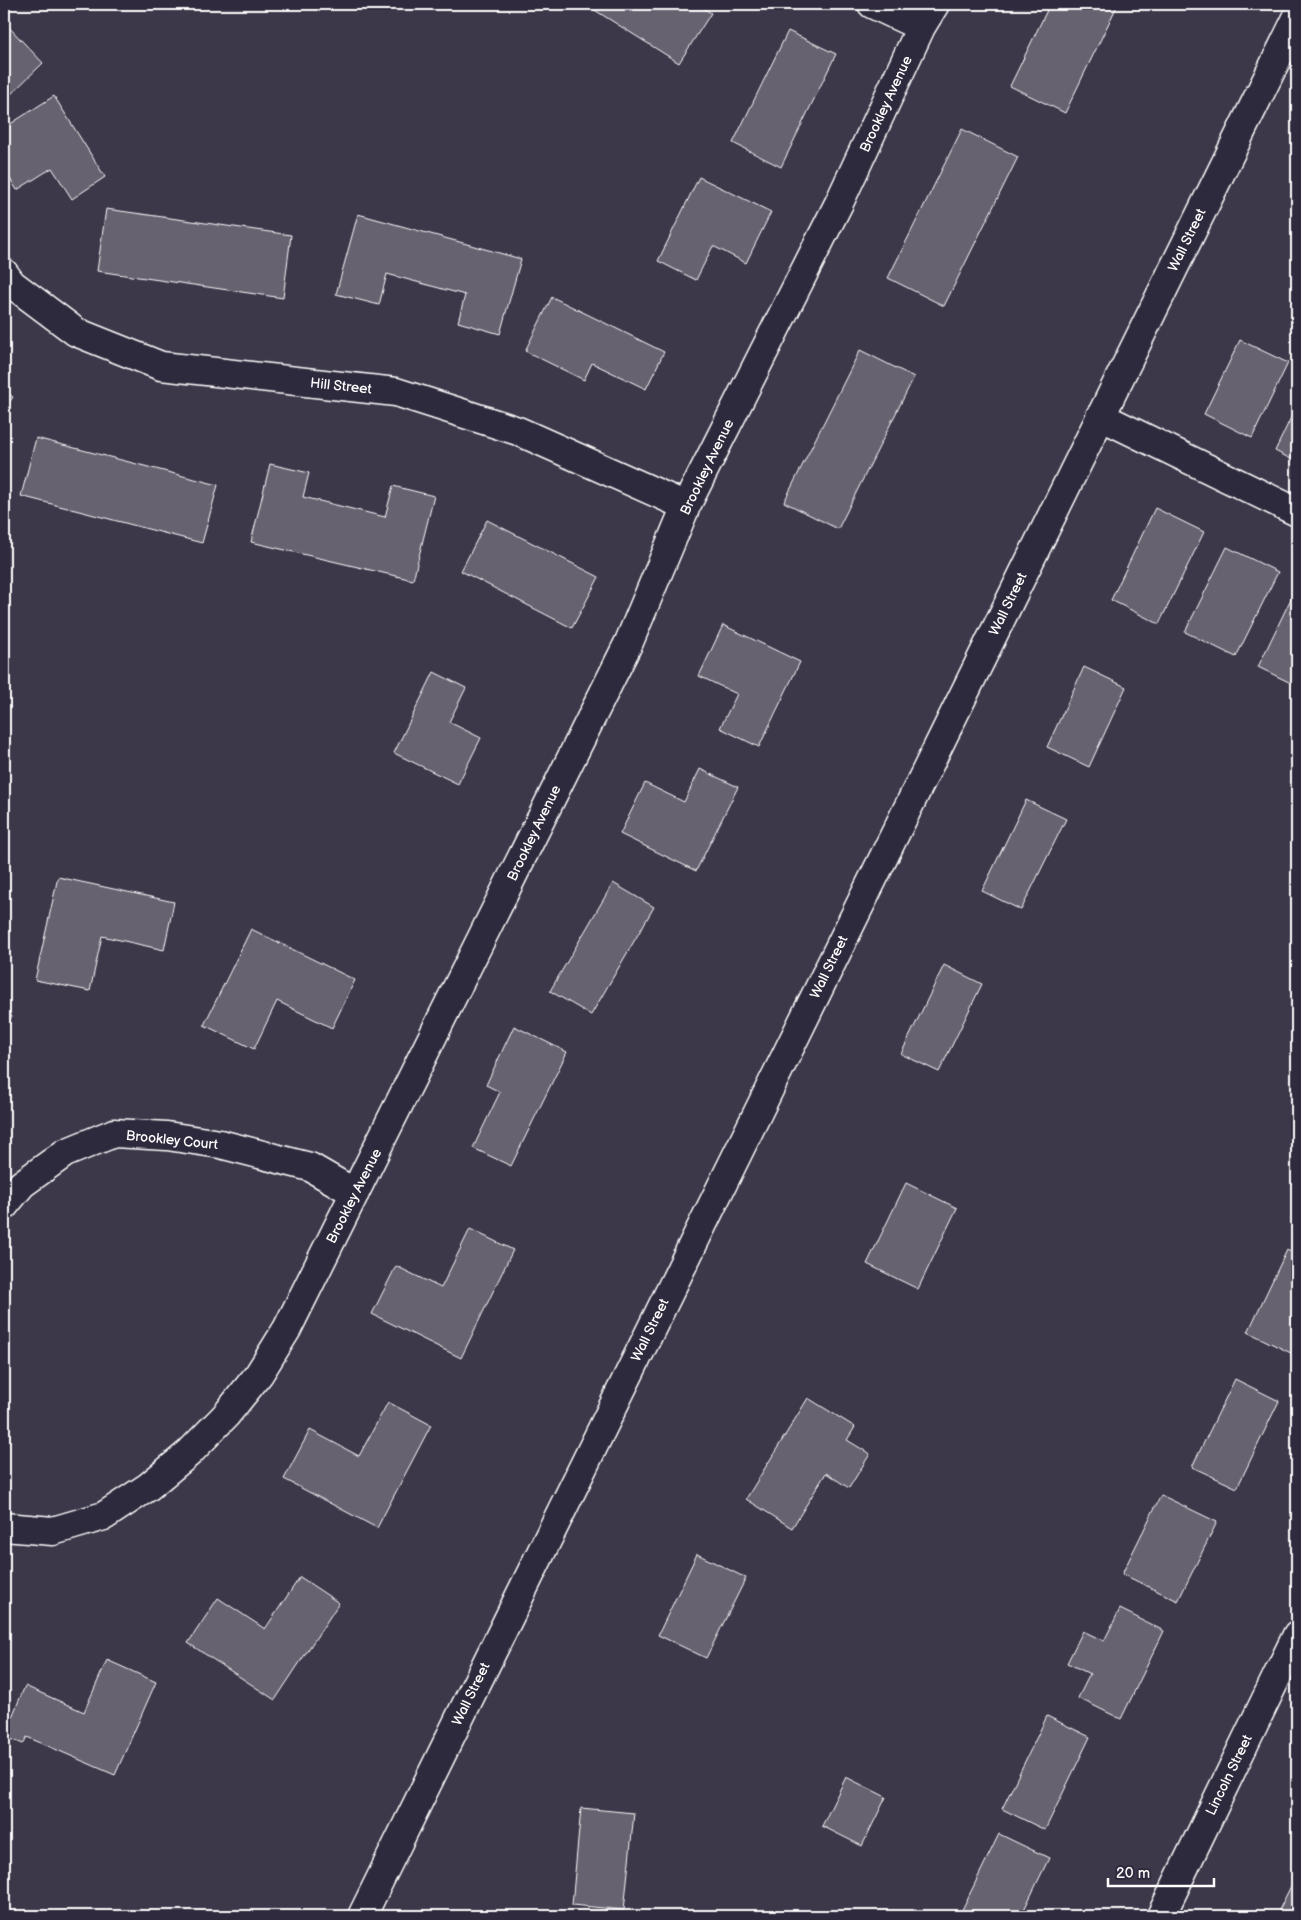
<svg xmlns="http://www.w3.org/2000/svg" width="1301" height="1920" viewBox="0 0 1301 1920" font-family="'Balsamiq Sans',sans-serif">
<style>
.building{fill:#666270;stroke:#fff}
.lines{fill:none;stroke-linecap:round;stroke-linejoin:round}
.minor-casing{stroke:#fff;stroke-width:31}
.minor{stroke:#2f2a3d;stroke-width:28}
.labels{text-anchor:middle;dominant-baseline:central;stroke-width:4;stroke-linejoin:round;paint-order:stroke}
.street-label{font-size:14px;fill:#fff;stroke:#2f2a3d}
</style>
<rect width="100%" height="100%" fill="#3c3749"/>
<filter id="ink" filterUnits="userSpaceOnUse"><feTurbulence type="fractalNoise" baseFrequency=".02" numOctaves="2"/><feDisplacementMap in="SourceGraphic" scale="10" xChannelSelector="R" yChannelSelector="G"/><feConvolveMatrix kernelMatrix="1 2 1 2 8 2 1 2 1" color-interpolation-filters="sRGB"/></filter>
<g filter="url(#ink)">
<path class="building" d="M585,4H697L711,13L679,63Z
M1050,4H1118L1065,113L1010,86Z
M4,22L43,63L4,101Z
M788,31L836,54L781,167L733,143Z
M54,96L105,177L72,199L52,168L17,190L4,169V128Z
M962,129L1018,157L944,306L888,278Z
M699,177L771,212L746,263L713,246L696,280L658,261Z
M106,209L291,235L283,298L97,271Z
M358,214L521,259L500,334L458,322L465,295L387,274L379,305L336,294Z
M552,297L664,352L646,389L592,363L584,380L525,351Z
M1240,340L1288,363L1252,438L1204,414Z
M860,350L914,377L838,529L784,502Z
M4,390L13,397L4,410Z
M1297,405V462L1275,451Z
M36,438L218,485L202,543L21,496Z
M270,464L309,473L303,497L385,517L393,486L434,496L413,580L251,542Z
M1155,508L1204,532L1159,624L1111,600Z
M487,520L599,577L572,628L461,571Z
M1227,547L1278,572L1236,657L1185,632Z
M1297,586V686L1258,667Z
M723,625L800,662L759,747L720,728L737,694L699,676Z
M1084,667L1126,687L1089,767L1047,747Z
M434,672L466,688L449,722L481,738L458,784L394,753Z
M700,769L738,787L696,871L620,834L645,783L684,802Z
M1026,800L1066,819L1021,910L982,891Z
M58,877L174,902L164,950L102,936L90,991L35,980Z
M613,883L654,907L591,1015L550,991Z
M251,929L355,980L332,1028L277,1001L254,1049L204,1025Z
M944,965L982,984L939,1072L901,1054Z
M4,1011L12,1016L4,1030Z
M514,1026L567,1052L511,1166L473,1148L500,1092L486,1085Z
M906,1183L957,1208L918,1289L867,1264Z
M470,1229L513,1250L461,1358L372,1314L396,1266L441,1288Z
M1287,1250L1297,1255V1356L1248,1332Z
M1235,1379L1279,1401L1237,1488L1192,1467Z
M808,1398L855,1427L847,1440L870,1454L849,1488L826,1473L792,1528L746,1499Z
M388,1402L431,1425L377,1528L284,1479L310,1430L359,1456Z
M1161,1495L1217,1522L1178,1601L1122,1574Z
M697,1554L746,1578L706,1658L658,1635Z
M300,1577L339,1603L275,1700L188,1643L218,1598L265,1629Z
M1120,1609L1164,1631L1121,1719L1078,1698L1090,1674L1067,1663L1083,1631L1104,1641Z
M107,1660L156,1682L115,1775L27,1737L23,1744L4,1736L25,1686L84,1712Z
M1047,1716L1090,1737L1045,1830L1002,1809Z
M846,1777L886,1797L862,1846L822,1826Z
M581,1808L634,1813L624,1910L572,1905Z
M999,1834L1049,1858L1021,1916H959Z
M1297,1874V1916H1276Z"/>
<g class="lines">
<g class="minor-casing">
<path id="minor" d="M872,4L921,27
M4,273L12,284L76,332L161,366L396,392L518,431L686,506
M1100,416L1297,512
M4,1206L22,1184L65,1153L114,1133L167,1136L220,1144L310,1167L355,1193
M4,1527L53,1531L104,1516L148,1487L189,1453L226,1415L259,1374L287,1329L629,642L686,506L839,203L921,27L935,4
M362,1916L1297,18
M1161,1916L1297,1635"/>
</g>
<use href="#minor" class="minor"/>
</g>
</g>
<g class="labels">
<g class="street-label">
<text transform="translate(886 104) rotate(-65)">Brookley Avenue</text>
<text transform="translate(1187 240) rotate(-64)">Wall Street</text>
<text transform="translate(341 386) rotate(6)">Hill Street</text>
<text transform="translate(707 467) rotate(-64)">Brookley Avenue</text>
<text transform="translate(1008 604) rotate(-64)">Wall Street</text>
<text transform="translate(534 833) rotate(-64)">Brookley Avenue</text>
<text transform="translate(829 967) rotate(-64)">Wall Street</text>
<text transform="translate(172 1140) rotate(6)">Brookley Court</text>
<text transform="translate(354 1196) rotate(-63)">Brookley Avenue</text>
<text transform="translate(650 1330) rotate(-64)">Wall Street</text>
<text transform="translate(471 1694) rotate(-64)">Wall Street</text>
<text transform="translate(1229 1775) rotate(-64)">Lincoln Street</text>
</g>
</g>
<rect width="1301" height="1920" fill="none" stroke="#2f2a3d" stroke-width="20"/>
<rect x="10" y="10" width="1281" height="1900" fill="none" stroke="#fff" stroke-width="2" filter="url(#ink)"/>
<path d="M1108 1878v8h106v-8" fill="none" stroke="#ffffff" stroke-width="2.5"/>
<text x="1116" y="1878" font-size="15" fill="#ffffff" stroke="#2f2a3d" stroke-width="4" paint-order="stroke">20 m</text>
</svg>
